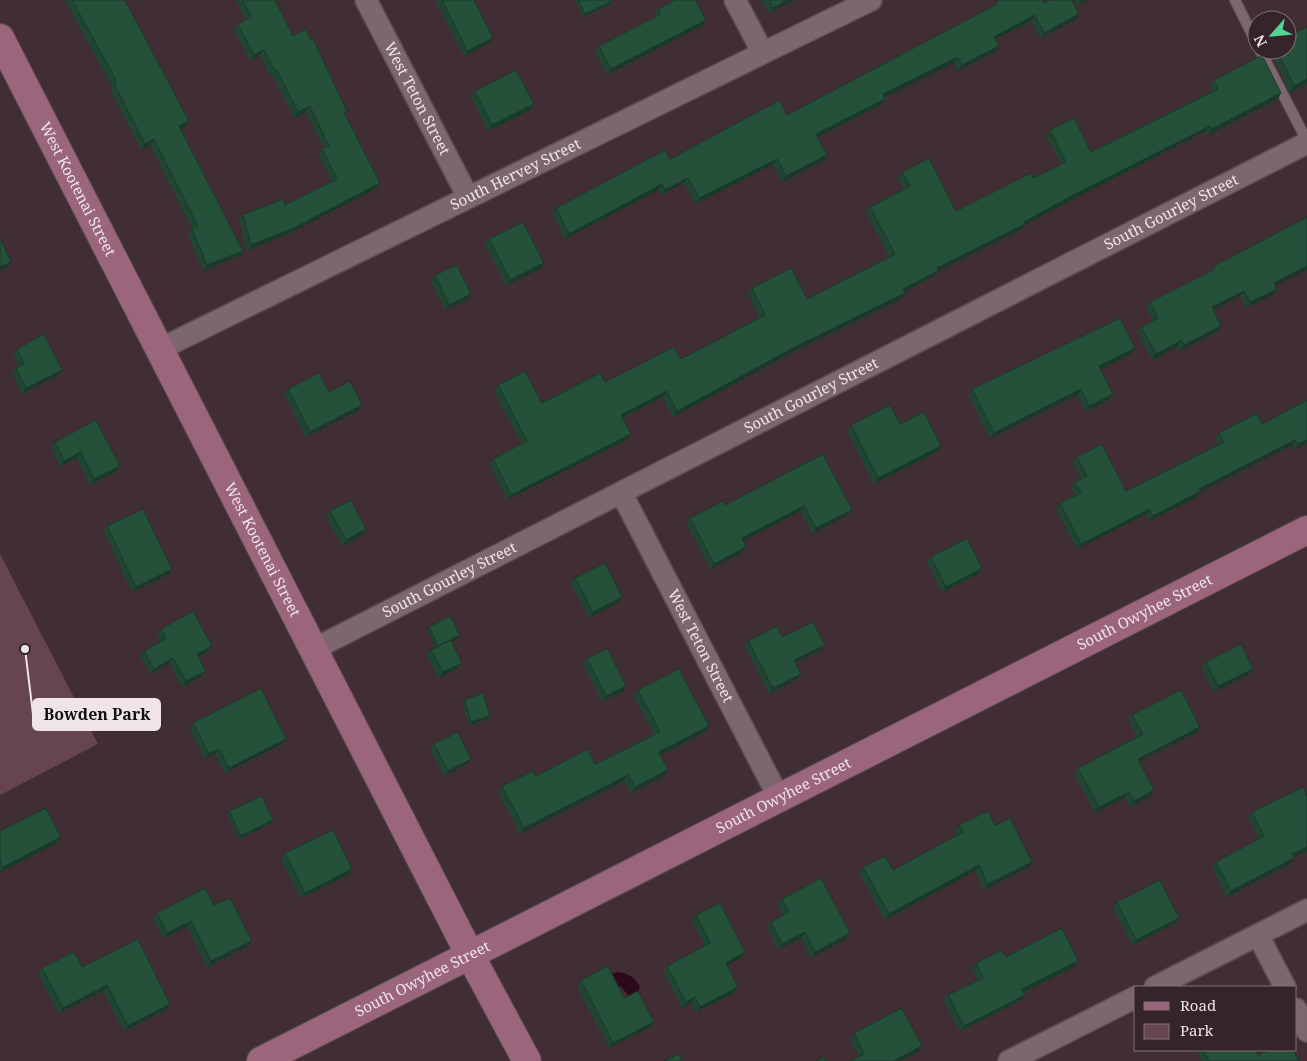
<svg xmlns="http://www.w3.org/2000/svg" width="1307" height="1061" font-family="'Noto Serif',serif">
  <rect width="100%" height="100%" fill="#402e34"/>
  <polygon fill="#664551" points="0,554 98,744 0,795"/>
  <path fill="#2d091a" d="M 617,972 C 628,973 635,977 640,987 L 637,994 L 630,997 L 620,986 L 614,984 L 611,979 L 612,974 Z"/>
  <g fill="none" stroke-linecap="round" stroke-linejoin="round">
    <g stroke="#5b4c51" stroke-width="12">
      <g id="lane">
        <polyline points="1235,0 1257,44"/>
        <polyline points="1260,50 1307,141"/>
      </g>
    </g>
    <g stroke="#5b4c51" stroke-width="24">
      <g id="street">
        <path id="s1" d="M 366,0 L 468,197"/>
        <polyline points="735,0 763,53"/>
        <path id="s2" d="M 160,349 L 871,0"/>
        <path id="s3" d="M 622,494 L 779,798"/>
        <path id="s4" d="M 314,649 L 1307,143"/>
        <polyline points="1258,935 1285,987"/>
        <polyline points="1155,987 1307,910"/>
        <polyline points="1296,1009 1307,1031"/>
        <polyline points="1009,1061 1136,997"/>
      </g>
    </g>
    <g stroke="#5b4c51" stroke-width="30">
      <g id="secondary">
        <path id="s5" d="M 0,38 L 470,955 L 527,1061"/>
        <path id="s6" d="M 261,1061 L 1307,530"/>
      </g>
    </g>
    <use href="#lane" stroke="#7c676f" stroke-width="10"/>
    <use href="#street" stroke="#7c676f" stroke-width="21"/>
    <use href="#secondary" stroke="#9b657c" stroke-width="28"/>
  </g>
  <g fill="#204633">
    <polygon points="65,0 125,0 186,127 181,129 243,251 239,256 203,271 188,234 192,229 150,145 141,150 110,89 112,86"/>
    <polygon points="236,0 275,0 293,36 345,114 380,183 376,189 290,233 247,251 239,220 243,215 285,205 332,181 318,155 322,149 324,148 306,112 294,118 273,76 271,77 260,55 250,61 234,30 238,24 246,20"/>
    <polygon points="435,0 474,0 490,43 464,56"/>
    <polygon points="575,0 611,0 610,4 583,17"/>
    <polygon points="762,0 794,0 769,13"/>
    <polygon points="1075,0 1087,0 1078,5"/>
    <polygon points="996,2 1044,3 1075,20 1040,38 1031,21 995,40 999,46 995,52 958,71 954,63 884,97 885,99 881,105 818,137 827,155 823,161 782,182 773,164 695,204 684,183 661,195 658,190 565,239 552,213 556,208 670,159 787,115 993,7"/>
    <polygon points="658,9 702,26 607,75 595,52 599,46 656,17 654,14"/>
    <polygon points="1270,50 1287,50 1307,84 1290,93"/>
    <polygon points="1214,80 1278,99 1208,135 1206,131 1067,202 1025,225 1021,230 938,271 934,276 904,292 901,299 793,352 673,417 663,397 623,418 627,440 507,500 489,464 493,459 522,444 494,391 498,385 542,403 605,382 681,359 760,318 748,294 752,288 807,299 889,257 866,212 870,207 904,189 898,178 902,172 956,211 1033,178 1061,164 1046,136 1050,130 1091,152 1213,92 1210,86"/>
    <polygon points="475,91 530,110 488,131 471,97"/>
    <polygon points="489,239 544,263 540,269 506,286 485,245"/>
    <polygon points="1214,266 1275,286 1277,289 1273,295 1246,308 1240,296 1213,310 1217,332 1180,351 1178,346 1152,360 1137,332 1141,327 1153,321 1146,308 1150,302 1210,272"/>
    <polygon points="435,275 467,300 445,310 431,281"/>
    <polygon points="1135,348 1131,354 1101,369 1113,394 1109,400 1085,412 1077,395 990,439 968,394 972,389"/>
    <polygon points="17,349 58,375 22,394 12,373 16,368 18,366 13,354"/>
    <polygon points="288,389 329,392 358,411 306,437 284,394"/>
    <polygon points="96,420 116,472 90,485 77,458 60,466 51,447 55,442"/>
    <polygon points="900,424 941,446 937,452 874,484 847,431 851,425"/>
    <polygon points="1262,424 1307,443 1294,450 1292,445 1200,492 1197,497 1149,521 1146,514 1077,549 1056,509 1060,503 1075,495 1071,488 1075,482 1081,479 1073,463 1077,457 1126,491 1219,445 1215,438 1219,433"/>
    <polygon points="823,454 852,510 848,515 812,534 800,511 743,541 742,553 710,569 686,523 690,518 725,505"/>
    <polygon points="330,511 366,529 362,535 342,546 326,517"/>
    <polygon points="107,526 168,575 132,592 104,532"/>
    <polygon points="931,557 982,568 978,574 942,592 927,562"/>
    <polygon points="575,578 622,597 618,603 589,618 571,584"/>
    <polygon points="429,627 460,635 458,638 451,641 462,663 458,668 439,678 427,655 431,650 436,648 427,629"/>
    <polygon points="161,629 212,646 208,651 198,657 206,671 202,676 182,687 169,663 150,674 140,656 144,651 161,641 157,634"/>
    <polygon points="782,637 821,650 795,663 801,674 797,679 769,694 745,646 748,641"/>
    <polygon points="587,659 622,692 602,702 583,664"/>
    <polygon points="1206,662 1249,674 1214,692 1202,668"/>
    <polygon points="638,690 709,726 705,732 660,755 664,776 631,793 624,781 520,834 498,792 502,786 536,776 595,764 654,734 634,696"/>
    <polygon points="464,700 488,719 469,725 462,702"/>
    <polygon points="1132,715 1200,727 1196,733 1139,762 1150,796 1130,807 1125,797 1095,813 1074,774 1078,768 1137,737 1129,720"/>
    <polygon points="193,723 286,739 282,744 225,773 215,754 205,759 189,728"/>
    <polygon points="434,744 471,759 467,764 444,776 430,750"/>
    <polygon points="229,811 271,823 239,839 227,814"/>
    <polygon points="1252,812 1307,851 1294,857 1290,864 1227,897 1212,867 1216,862 1259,839 1248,817"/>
    <polygon points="959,825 995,825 1028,868 984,890 975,871 885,920 859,873 863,867 893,870 957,835 955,831"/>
    <polygon points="0,831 57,843 0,872"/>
    <polygon points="285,853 352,869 349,875 301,898 281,859"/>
    <polygon points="782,899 850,933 846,939 811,958 801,938 778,950 767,928 771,922 783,915 778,904"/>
    <polygon points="1117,902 1179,918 1175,923 1132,945 1113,908"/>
    <polygon points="214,905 248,946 207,967 187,927 163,938 153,918 157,913"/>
    <polygon points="696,915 741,958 727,965 734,993 696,1012 691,1003 682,1008 663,971 667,966 705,946 692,921"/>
    <polygon points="1006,957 1074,967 1024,992 1021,1000 960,1031 944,1001 948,995 977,980 972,969 976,963"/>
    <polygon points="82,967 167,1009 124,1031 103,991 59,1013 38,974 42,968"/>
    <polygon points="581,980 624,998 654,1022 650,1027 609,1048 577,986"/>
    <polygon points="854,1033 918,1052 859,1056 850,1039"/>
    <polygon points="1196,1050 1255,1050 1258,1055 1299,1061 1202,1061"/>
  </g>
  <g fill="#1a3929">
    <polygon points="787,0 794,0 769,13 773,8"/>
    <polygon points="1081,0 1087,0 1078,5"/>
    <polygon points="612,1 610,4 583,17 585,14"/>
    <polygon points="1079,14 1075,20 1040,38 1044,33"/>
    <polygon points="1035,15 1031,21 990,42 994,37"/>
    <polygon points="706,20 702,26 607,75 611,69"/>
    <polygon points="493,38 490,43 464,56 467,51"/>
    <polygon points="999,46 995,52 958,71 962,65"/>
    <polygon points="264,50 260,55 250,61 254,55"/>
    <polygon points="958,57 954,63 879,100 883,94"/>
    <polygon points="1307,79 1307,84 1290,93 1294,86"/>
    <polygon points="1281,93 1278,99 1208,135 1212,129"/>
    <polygon points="885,99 881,105 812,140 816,134"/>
    <polygon points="534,104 530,110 488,131 492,125"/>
    <polygon points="310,106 306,112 294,118 298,112"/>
    <polygon points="189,121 186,127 175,132 179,126"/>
    <polygon points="1210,126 1206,131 1067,202 1025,225 1021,230 938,271 934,276 899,294 903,289 937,268 1071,196"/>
    <polygon points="154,139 150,145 141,150 145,144"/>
    <polygon points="827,155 823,161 782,182 786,176"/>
    <polygon points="777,159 773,164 695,204 699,198"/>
    <polygon points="688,178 684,183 661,195 665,190"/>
    <polygon points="380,183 376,189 290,233 247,251 251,245"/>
    <polygon points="662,184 658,190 565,239 569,234"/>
    <polygon points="243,251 239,256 203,271 207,265"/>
    <polygon points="11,262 7,267 0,270 0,267"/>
    <polygon points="544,263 540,269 506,286 510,280"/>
    <polygon points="1307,266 1307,270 1270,288 1274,283"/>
    <polygon points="1277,289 1273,295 1246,308 1250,302"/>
    <polygon points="1244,291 1240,296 1208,313 1212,307"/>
    <polygon points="905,293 901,299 793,352 673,417 677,411 797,346"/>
    <polygon points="471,294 467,300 445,310 449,305"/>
    <polygon points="1221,326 1217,332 1180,351 1184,345"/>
    <polygon points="1182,340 1178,346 1152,360 1156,354"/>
    <polygon points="1135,348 1131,354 1095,372 1099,366"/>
    <polygon points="62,370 58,375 22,394 26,388"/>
    <polygon points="1081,389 1077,395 990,439 994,433"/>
    <polygon points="667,391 663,397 617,420 621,415"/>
    <polygon points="1113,394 1109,400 1085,412 1089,406"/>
    <polygon points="362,405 358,411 306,437 310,432"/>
    <polygon points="631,434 627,440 507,500 511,495"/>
    <polygon points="1295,440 1292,445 1200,492 1197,497 1149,521 1153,516 1199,489"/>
    <polygon points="1307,440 1307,443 1294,450 1298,444"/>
    <polygon points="941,446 937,452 874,484 878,478"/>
    <polygon points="81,452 77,458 60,466 64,461"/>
    <polygon points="120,466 116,472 90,485 94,479"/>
    <polygon points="804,506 800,511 738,544 742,538"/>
    <polygon points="1150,509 1146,514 1077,549 1081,544"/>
    <polygon points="852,510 848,515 812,534 816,528"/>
    <polygon points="366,529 362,535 342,546 346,540"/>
    <polygon points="746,547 742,553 710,569 714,564"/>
    <polygon points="982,568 978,574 942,592 946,587"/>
    <polygon points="172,569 168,575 132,592 136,587"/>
    <polygon points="622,597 618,603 589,618 593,612"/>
    <polygon points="460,635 458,638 436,649 438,646"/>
    <polygon points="825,645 821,650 790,665 794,660"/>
    <polygon points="212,646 208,651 193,660 197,654"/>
    <polygon points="173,658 169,663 150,674 154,669"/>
    <polygon points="462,663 458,668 439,678 443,672"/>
    <polygon points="1253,669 1249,674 1214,692 1218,686"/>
    <polygon points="206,671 202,676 182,687 186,681"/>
    <polygon points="801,674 797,679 769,694 773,688"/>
    <polygon points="626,686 622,692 602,702 606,696"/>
    <polygon points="490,716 488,719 469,725 471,722"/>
    <polygon points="709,726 705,732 655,758 659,752"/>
    <polygon points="1200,727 1196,733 1134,764 1138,759"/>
    <polygon points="286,739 282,744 225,773 229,768"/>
    <polygon points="219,749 215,754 205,759 209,754"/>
    <polygon points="471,759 467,764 444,776 448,771"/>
    <polygon points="668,770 664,776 631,793 635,787"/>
    <polygon points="628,775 624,781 520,834 524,828"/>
    <polygon points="1154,790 1150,796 1130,807 1134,801"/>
    <polygon points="1129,792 1125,797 1095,813 1099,807"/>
    <polygon points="273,820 271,823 239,839 241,836"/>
    <polygon points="61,837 57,843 0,872 3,867"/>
    <polygon points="1307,847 1307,851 1288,860 1292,854"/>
    <polygon points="1294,858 1290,864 1227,897 1231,891"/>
    <polygon points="1032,862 1028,868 984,890 988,884"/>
    <polygon points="979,865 975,871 885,920 889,914"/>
    <polygon points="352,869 349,875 301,898 305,893"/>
    <polygon points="1179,918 1175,923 1132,945 1136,940"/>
    <polygon points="191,921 187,927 163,938 167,933"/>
    <polygon points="805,932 801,938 778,950 782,944"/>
    <polygon points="850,933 846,939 811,958 815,952"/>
    <polygon points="252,941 248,946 207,967 211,961"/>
    <polygon points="745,952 741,958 722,968 726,963"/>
    <polygon points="1078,961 1074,967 1018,995 1022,989"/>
    <polygon points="107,985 103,991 59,1013 63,1008"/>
    <polygon points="738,987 734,993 696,1012 700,1007"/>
    <polygon points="1025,995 1021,1000 960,1031 964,1026"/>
    <polygon points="695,997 691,1003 682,1008 686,1002"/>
    <polygon points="170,1004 167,1009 124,1031 128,1026"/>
    <polygon points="654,1022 650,1027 609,1048 613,1043"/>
    <polygon points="922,1046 918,1052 900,1061 893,1061"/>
  </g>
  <g fill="#25513b" stroke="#1a3929">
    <polygon points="72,0 125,0 189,121 179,126 243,251 207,265 192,229 198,226 154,139 145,144 114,83 117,82"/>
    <polygon points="243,0 275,0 293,36 306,29 311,40 313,39 347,111 344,112 380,183 294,228 251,245 243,215 283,199 285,205 337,179 322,149 329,146 310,106 298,112 277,70 275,71 264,50 254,55 238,24 251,17"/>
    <polygon points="442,0 474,0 493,38 467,51"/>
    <polygon points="578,0 611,0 612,1 585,14"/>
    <polygon points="675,0 695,0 706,20 611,69 599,46 661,14 658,9"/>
    <polygon points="769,0 787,0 773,8"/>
    <polygon points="1000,0 1042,0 1044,3 1050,0 1072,0 1079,14 1044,33 1035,15 994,37 999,46 962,65 958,57 883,94 885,99 816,134 827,155 786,176 777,159 699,198 688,178 665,190 662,184 569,234 556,208 665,150 670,159 780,100 787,115 997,4 996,2"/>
    <polygon points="1307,27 1307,79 1294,86 1277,50 1287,50 1287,37"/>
    <polygon points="1262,55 1281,93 1212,129 1210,126 1071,196 1024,222 1025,224 937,268 938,271 903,289 905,293 797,346 677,411 667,391 621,415 631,434 511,495 493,459 527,441 498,385 525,371 542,403 600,373 605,382 674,347 681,359 765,315 752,288 791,268 807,299 895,254 870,207 910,186 902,172 929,158 956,211 1031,173 1033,178 1066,162 1050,130 1074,118 1091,152 1218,89 1214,80"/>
    <polygon points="516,70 534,104 492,125 475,91"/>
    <polygon points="1307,217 1307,266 1274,283 1277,289 1250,302 1244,291 1212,307 1221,326 1184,345 1182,340 1156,354 1141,327 1158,318 1150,302 1215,269 1214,266"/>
    <polygon points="523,222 544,263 510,280 489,239"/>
    <polygon points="0,238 11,262 0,267"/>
    <polygon points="457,265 471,294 449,305 435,275"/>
    <polygon points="1120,318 1135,348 1099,366 1113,394 1089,406 1081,389 994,433 972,389"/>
    <polygon points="44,334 62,370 26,388 16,368 24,364 17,349"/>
    <polygon points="319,373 329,392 350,381 362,405 310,432 288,389"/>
    <polygon points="1307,400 1307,440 1298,444 1295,440 1199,489 1201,491 1153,516 1150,509 1081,544 1060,503 1081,493 1075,482 1087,476 1077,457 1102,444 1126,491 1224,442 1219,433 1257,413 1262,424"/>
    <polygon points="890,405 900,424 924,412 941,446 878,478 851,425"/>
    <polygon points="96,420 120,466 94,479 81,452 64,461 55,442"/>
    <polygon points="823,454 852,510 816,528 804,506 742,538 746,547 714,564 690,518 723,501 725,505"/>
    <polygon points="351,500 366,529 346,540 330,511"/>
    <polygon points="143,509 172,569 136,587 107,526"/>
    <polygon points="967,538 982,568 946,587 931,557"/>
    <polygon points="605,563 622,597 593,612 575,578"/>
    <polygon points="193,611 212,646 197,654 206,671 186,681 173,658 154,669 144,651 166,638 161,629"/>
    <polygon points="450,616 460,635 438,646 429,627"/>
    <polygon points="813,622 825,645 794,660 801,674 773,688 748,641 777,626 782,637"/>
    <polygon points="451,640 462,663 443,672 431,650"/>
    <polygon points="1241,644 1253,669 1218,686 1206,662"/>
    <polygon points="607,648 626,686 606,696 587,659"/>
    <polygon points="679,669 709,726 659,752 668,770 635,787 628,775 524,828 502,786 533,771 536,776 588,749 595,764 660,732 638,690"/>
    <polygon points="261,688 286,739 229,768 219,749 209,754 193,723"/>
    <polygon points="1181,690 1200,727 1138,759 1154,790 1134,801 1129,792 1099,807 1078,768 1143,734 1132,715"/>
    <polygon points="483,693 490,716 471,722 464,700"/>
    <polygon points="458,732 471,759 448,771 434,744"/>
    <polygon points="1303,787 1307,796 1307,847 1292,854 1294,858 1231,891 1216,862 1264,836 1252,812"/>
    <polygon points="262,796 273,820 241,836 229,811"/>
    <polygon points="46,808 61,837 3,867 0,860 0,831"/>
    <polygon points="988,811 995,825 1010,818 1032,862 988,884 979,865 889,914 863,867 885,856 893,870 963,832 959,825"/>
    <polygon points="333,830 352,869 305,893 285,853"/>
    <polygon points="821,878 850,933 815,952 805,932 782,944 771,922 789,912 782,899"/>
    <polygon points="1160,880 1179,918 1136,940 1117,902"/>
    <polygon points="205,888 214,905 230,898 252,941 211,961 191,921 167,933 157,913"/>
    <polygon points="720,903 745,952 726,963 738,987 700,1007 695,997 686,1002 667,966 710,943 696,915"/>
    <polygon points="1062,928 1078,961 1022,989 1025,995 964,1026 948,995 983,978 976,963 1002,950 1006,957"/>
    <polygon points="138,939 170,1004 128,1026 107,985 63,1008 42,968 74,952 82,967"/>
    <polygon points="608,966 624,998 638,991 654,1022 613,1043 581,980"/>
    <polygon points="902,1008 922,1046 893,1061 850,1061 864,1054 854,1033"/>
    <polygon points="1203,1050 1255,1050 1258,1055 1269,1050 1293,1050 1299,1061 1209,1061"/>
    <polygon points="679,1054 682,1061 664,1061"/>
    <polygon points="824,1057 826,1061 815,1061"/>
  </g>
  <g text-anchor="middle" stroke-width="4" stroke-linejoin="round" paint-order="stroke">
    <g font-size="15" fill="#f0e4e8" stroke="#35242a">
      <text dy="5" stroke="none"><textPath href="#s1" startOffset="111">West Teton Street</textPath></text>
      <text dy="5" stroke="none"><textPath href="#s2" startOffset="396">South Hervey Street</textPath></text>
      <text dy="5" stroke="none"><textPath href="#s5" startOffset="170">West Kootenai Street</textPath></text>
      <text dy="5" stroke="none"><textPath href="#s4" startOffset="962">South Gourley Street</textPath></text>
      <text dy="5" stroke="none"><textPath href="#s4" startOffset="558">South Gourley Street</textPath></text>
      <text dy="5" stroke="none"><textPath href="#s5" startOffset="575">West Kootenai Street</textPath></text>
      <text dy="5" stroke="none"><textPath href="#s4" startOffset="152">South Gourley Street</textPath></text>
      <text dy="5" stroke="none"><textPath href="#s6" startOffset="991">South Owyhee Street</textPath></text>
      <text dy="5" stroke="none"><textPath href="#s3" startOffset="171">West Teton Street</textPath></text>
      <text dy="5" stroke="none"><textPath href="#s6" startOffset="586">South Owyhee Street</textPath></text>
      <text dy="5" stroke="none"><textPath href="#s6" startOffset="181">South Owyhee Street</textPath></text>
    </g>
  </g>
  <path fill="none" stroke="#f0e4e8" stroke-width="2" d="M25 649L33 714"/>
  <circle fill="#f0e4e8" stroke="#35242a" stroke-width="2" cx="25" cy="649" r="5"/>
  <rect fill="#f0e4e8" stroke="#f0e4e8" stroke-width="2" x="33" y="699" width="127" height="31" rx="5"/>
  <g font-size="16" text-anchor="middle" font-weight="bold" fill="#111">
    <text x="97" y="720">Bowden Park</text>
  </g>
  <rect x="1134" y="986" width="162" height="65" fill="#35242a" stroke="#807176"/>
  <rect x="1144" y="1002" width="25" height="8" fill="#9b657c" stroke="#807176"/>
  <text x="1180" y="1011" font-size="15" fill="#f0e4e8">Road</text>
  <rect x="1144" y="1024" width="25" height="15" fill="#664551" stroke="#807176"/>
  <text x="1180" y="1036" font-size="15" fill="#f0e4e8">Park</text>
  <g transform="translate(1272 35) rotate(243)"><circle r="24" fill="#35242a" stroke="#807176"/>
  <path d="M0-4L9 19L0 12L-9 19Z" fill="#53d396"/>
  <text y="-8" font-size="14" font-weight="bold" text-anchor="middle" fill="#f0e4e8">N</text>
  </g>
</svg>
